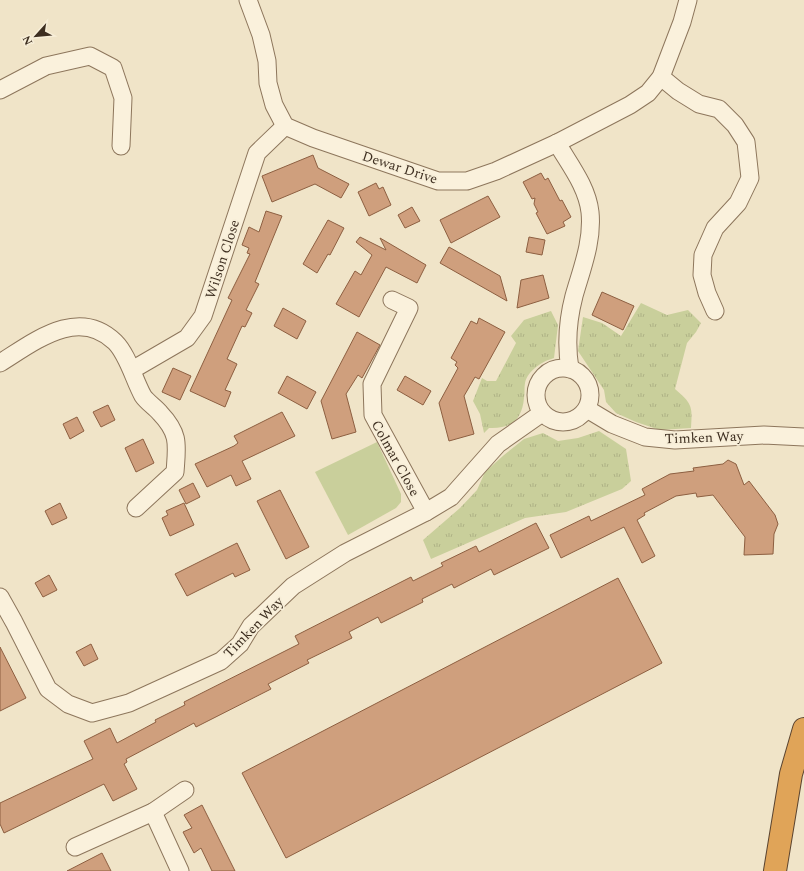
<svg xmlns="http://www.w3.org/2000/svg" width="804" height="871" font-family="Spectral,serif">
  <defs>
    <pattern id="grass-tufts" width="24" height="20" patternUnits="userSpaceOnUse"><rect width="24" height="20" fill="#c9cf9b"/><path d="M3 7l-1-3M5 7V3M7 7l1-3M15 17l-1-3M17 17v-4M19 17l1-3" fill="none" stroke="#aeb285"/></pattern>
  </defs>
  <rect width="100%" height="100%" fill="#f0e4c8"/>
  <g fill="url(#grass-tufts)">
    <path d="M 641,303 L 667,315 L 688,310 L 701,323 L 696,332 L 687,343 L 675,389 C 691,403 693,405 691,428 L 660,430 L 636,422 L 616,413 L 606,402 L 604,390 L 578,351 L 583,317 L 602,323 L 621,336 Z"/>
    <path d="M 551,311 L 558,325 L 554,358 C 543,361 528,370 525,383 C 524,388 525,393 524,398 C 522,420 511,429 489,428 L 484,433 L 480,414 L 473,401 L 482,378 L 487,381 L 496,381 L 516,343 L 511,336 L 524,320 Z"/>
    <polygon points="599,431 626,449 631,481 622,489 566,512 525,518 431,559 423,540 460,508 477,490 485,472 504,455 524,439 543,433 558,441 578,438"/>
  </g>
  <polygon fill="#c9cf9b" points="377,442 401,494 401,502 396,508 348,535 315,472"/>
  <g fill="#cf9f7d" stroke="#8d5f41">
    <polygon points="313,155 318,168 349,184 341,198 315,184 272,202 262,176"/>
    <polygon points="541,173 545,180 548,178 560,201 562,200 571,217 563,222 565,226 547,234 536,213 538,212 534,204 535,198 532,199 523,182"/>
    <polygon points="376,183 379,189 383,187 391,205 369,216 358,192"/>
    <polygon points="488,196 500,217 451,243 440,220"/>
    <polygon points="412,207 420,221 405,228 398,215"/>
    <polygon points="266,211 282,216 255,282 259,284 246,310 252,313 245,327 242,326 227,359 237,364 225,390 231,392 225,407 190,391 232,300 228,298 250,254 247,253 249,248 242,245 249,227 259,232"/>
    <polygon points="328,220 344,228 330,255 328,254 317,273 303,264"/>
    <polygon points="360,237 386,250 380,238 426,265 417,283 386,267 359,317 336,304 355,271 361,275 372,255 356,242"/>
    <polygon points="529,237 545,240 542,255 526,252"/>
    <polygon points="449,247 500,276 507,301 440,263"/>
    <polygon points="543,275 549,298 517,308 521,280"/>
    <polygon points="602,292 634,306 623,330 592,315"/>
    <polygon points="283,308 306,321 297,339 274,326"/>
    <polygon points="479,318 505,332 479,379 475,377 464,396 474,434 449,441 439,403 458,368 455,365 457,362 451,358 471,321 477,324"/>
    <polygon points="357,332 380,345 362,378 358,375 346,394 356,432 332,439 321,401"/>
    <polygon points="173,368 191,376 180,400 162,392"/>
    <polygon points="287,376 316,392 307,409 278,393"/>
    <polygon points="405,376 431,391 423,405 397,390"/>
    <polygon points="108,405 115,420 101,427 93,412"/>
    <polygon points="282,412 295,436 242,461 251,479 236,486 231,475 207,487 195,464 234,446 238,443 234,436"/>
    <polygon points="77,417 84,431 70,439 63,424"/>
    <polygon points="143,439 154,463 136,472 125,448"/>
    <polygon points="728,460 736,464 744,485 749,481 775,515 778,524 774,534 773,554 744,555 745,537 713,495 697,497 696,493 676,496 644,513 645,515 637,520 655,556 642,563 624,527 561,558 550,535 589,516 591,521 645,495 642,489 670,474 694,471 693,468 723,464"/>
    <polygon points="193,483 200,497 186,504 179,490"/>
    <polygon points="280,490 309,547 286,559 257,501"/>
    <polygon points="60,503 67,518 52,525 45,511"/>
    <polygon points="184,503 194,525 170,536 162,518 168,515 166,511"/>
    <polygon points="536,523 549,548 494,575 491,569 454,588 452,584 422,599 423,602 381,623 378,617 349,632 352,638 307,660 309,663 268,684 271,689 196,727 194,723 126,759 127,762 124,764 137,789 113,801 104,784 4,833 0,824 0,803 93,759 84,741 110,728 117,743 156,722 155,720 185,705 184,702 299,644 295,636 411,577 413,581 443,566 441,563 476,546 479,552"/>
    <polygon points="237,543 250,570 235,577 233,573 187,596 175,574"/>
    <polygon points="49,575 57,590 43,597 35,583"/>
    <polygon points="618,578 662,663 286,858 242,773"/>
    <polygon points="91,644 98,659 84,666 76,652"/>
    <polygon points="0,647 26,698 0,711"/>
    <polygon points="202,805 235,871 212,871 201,848 194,853 183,832 192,828 184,815"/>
    <polygon points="102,853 111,871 67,871"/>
  </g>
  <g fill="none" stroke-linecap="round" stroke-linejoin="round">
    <g stroke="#8d765c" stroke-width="19">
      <g id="street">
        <polyline points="248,0 261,35 267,61 268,83 274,105 285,126 313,138 438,181 467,181 496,171 557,143 630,105 648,93 661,77 682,22 688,0"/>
        <polyline points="661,77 678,91 699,104 719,109 735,125 746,142 750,178 738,203 715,228 703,255 702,275 707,293 715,311"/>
        <polyline points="0,90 46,66 90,56 113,68 123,98 121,146"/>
        <path d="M 557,143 C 569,164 587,186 590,212 C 593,241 582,268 574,296 C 568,319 566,345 570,369"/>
        <polyline points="392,300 409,308 372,384 373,415 426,512"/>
        <path d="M 0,363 C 34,342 78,306 115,342 C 128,355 134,380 143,396 C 147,402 155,407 160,413 C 180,434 177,445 175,472 L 136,508"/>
        <circle cx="563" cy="395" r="27"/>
        <polyline points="132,370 187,338 203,316 257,153 285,126"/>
        <polyline points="587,409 612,424 645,437 675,440 764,435 804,437"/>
        <polyline points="0,597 14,622 48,689 68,704 92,713 129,703 221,661 240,644 251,626 293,586 345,553 426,512 451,497 498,444 542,413"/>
        <polyline points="153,812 180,871"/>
        <polyline points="75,847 153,812 185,790"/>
      </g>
    </g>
    <g stroke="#5b4430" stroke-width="24">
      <polyline id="highway" points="775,871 791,774 804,729"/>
    </g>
    <use href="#street" stroke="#faf1dc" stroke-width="17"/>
    <use href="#highway" stroke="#e0a458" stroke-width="22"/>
  </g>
  <g text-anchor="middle" stroke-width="3.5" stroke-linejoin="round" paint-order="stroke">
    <g font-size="14" fill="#3d2e20" stroke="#f7eed8">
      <text transform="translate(400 167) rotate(18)" y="5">Dewar Drive</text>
      <text transform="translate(222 259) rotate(-72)" y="5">Wilson Close</text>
      <text transform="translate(704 437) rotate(-2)" y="5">Timken Way</text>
      <text transform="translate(396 458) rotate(61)" y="5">Colmar Close</text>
      <text transform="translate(253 627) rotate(-46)" y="5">Timken Way</text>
    </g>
  </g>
  <g transform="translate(36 36) rotate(243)" stroke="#f7eed8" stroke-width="3" paint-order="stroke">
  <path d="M0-3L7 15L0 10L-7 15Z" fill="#3d2e20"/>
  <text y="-6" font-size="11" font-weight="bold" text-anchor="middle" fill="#3d2e20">N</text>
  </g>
</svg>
